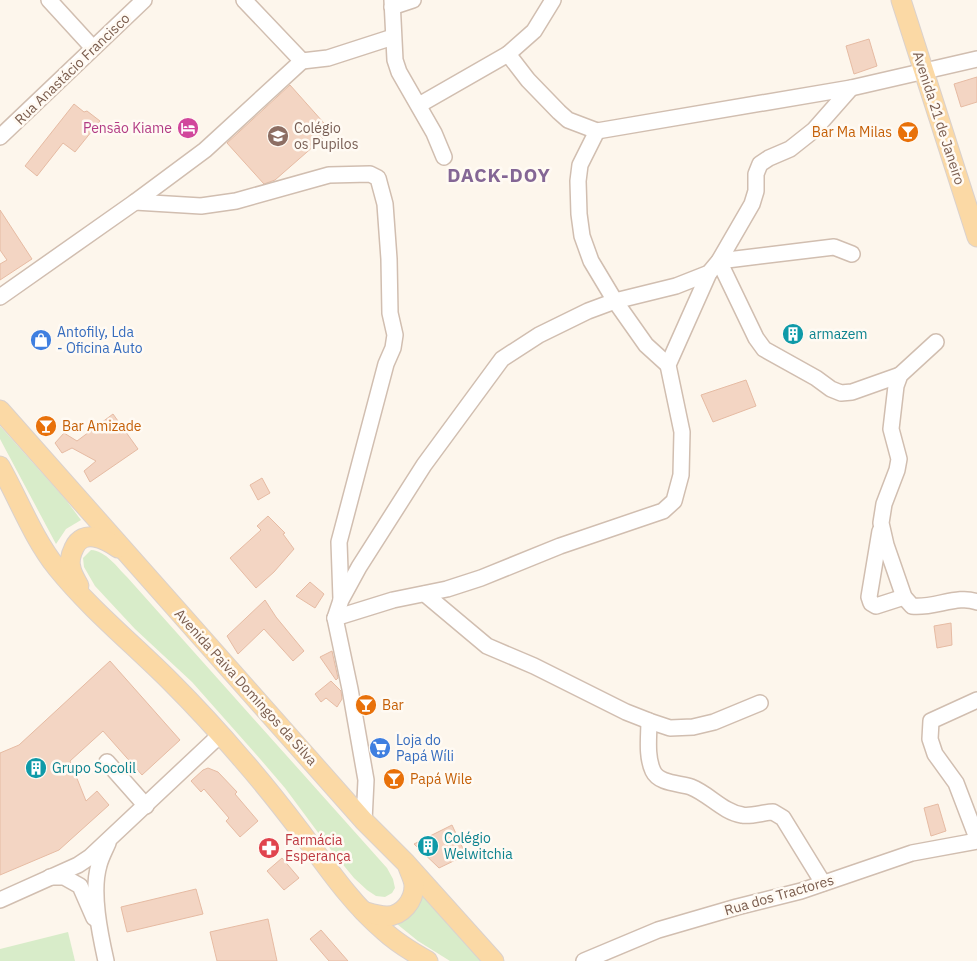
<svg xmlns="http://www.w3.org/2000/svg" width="977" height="961" font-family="'IBM Plex Sans',sans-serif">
  <rect width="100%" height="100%" fill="#fdf6ec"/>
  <g fill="#d8ecc9">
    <polygon points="0,426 66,500 81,520 66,529 56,544 0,439"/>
    <path d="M 91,550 C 106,551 117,567 127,577 L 387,868 L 393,879 L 395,888 L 392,893 L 385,897 L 376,896 L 367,890 L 354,878 L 331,850 L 285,788 L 261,760 L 192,682 L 135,629 L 95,586 L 84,567 L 83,558 Z"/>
    <path d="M 422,896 L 481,961 L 450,961 L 418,941 L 397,924 C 410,917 417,910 422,896 Z"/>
    <polygon points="68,932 75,961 0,961 0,949"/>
  </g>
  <g fill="#f3d5c3" stroke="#e6bba3">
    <polygon points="869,39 877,66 854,74 846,46"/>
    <polygon points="977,77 977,102 961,107 954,84"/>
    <polygon points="290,85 331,131 275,180 264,184 227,143"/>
    <polygon points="74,104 84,112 87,111 100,121 75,152 63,143 37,176 25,166"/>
    <polygon points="0,210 32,259 0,280 0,264 7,260 0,250"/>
    <polygon points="746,380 756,406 713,422 701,395"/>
    <polygon points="113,414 138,449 90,482 84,471 96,461 72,448 62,453 55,443 64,433 77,441"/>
    <polygon points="262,478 270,493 258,500 250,485"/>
    <polygon points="268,516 285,533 283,534 294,549 274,572 256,588 230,558 261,530 257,526"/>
    <polygon points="310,582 324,594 315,608 296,596"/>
    <polygon points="265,600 276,617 304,651 293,661 264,629 238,654 227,636"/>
    <polygon points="951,623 952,645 937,648 934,626"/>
    <polygon points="332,651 338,678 336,680 320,657"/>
    <polygon points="110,661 180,740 142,775 103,731 70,761 86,801 97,791 109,805 59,850 0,875 0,753 19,745"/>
    <polygon points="331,681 341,691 342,699 337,707 326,698 321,702 315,694"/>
    <polygon points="208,768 218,772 237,792 235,794 258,821 240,837 226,821 229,818 204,789 201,792 191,781 203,770"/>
    <polygon points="938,804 946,831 931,836 924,808"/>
    <polygon points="452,825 466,855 439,868 414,844"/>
    <polygon points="282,858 299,878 284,890 267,871"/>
    <polygon points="196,889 203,914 127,932 121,907"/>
    <polygon points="268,919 277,961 217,961 210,932"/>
    <polygon points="321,930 348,961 329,961 310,939"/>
  </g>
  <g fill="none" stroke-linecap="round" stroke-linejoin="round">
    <g stroke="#d1beb0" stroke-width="18">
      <g id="minor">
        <polyline points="49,0 93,48"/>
        <polyline points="392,0 395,60 399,72 434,133 444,157"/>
        <polyline points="392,7 413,0"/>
        <polyline points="508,54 528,80 559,112 568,120 597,131 851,88 977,59"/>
        <polyline points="302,61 328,58 393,37"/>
        <polyline points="419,105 508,54 534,31 553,0"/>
        <polyline points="597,131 580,165 578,181 579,214 582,236 591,261 615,301 646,345 668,365"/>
        <polyline points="0,137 144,0"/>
        <polyline points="135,202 201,206 236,201 329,175 370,174 378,178 385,204 389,259 390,313 395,335 393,348 386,364 339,542 341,599"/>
        <polyline points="852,254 834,247 719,261 756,338 764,349 816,378 831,389 841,393 852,392 900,375"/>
        <polyline points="0,297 135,202 205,150 302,61 244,0"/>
        <path d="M 936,342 L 900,375 L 896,386 L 891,429 L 899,459 L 897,470 L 884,504 L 881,523 L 886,545 L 904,597 L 912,606 C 933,609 959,594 977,602"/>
        <polyline points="880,531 869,597 871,603 876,606 904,597"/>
        <polyline points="425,594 487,646 534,666 626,712 649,721 670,728 693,727 714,722 760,703"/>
        <polyline points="335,618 393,600 447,589 481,578 560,546 663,511 674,501 681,475 682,432 668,365 709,273"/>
        <polyline points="977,700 931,721 930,739 935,754 956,783 977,838"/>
        <path d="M 649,721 C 649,736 646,756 653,771 C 659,784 680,783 691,787 C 709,794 723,812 742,815 C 750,817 765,812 773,812 L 783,818 L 823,883"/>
        <polyline points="107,762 146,806"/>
        <polyline points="364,821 366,780 350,689 335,618 341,600 359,567 424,465 502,359 539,335 588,311 615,301 676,286 709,273 719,261 752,204 756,191 756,174 760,164 769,158 790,149 814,130 851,88"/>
        <polyline points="50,877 64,877 80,886 94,918"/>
        <polyline points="0,900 78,865 90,857 221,734"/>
        <path d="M 106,961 C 100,934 91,892 99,865 C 101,857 105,850 108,843"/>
        <polyline points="584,961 658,930 737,907 801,891 912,853 977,841"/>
      </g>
    </g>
    <g stroke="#dad1cd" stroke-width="21">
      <g id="major">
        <polyline points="901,0 977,237"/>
        <polyline points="0,410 364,821 406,863 494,961"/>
        <path d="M 0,466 C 19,500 33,538 57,568 C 91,610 132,643 170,681 C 195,706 219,732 242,759 C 263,783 282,807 301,832 C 327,867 351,903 384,931 C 397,943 412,952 428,961"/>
        <path d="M 79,586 C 76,580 72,574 71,568 C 69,561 71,554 74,548 C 83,528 105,539 118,548"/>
        <path d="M 363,911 C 370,913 379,916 387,916 C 402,916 414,901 414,886 C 414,880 410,873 408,867"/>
      </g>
    </g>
    <use href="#minor" stroke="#fff" stroke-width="15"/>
    <use href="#major" stroke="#fbd9a5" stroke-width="19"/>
  </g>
  <defs>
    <g id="hotel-disc" transform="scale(1.125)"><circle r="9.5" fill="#d1479c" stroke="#fffaf3"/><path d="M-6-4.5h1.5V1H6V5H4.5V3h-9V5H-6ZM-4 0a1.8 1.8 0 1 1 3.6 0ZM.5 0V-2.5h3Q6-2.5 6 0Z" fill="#fff"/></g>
    <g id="bar-disc" transform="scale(1.125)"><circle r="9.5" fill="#e8710a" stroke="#fffaf3"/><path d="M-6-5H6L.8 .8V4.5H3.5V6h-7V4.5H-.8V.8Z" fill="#fff"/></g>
    <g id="school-disc" transform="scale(1.125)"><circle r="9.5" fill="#8d6e63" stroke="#fffaf3"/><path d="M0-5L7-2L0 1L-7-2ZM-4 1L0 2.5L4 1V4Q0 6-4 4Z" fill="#fff"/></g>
    <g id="building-disc" transform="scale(1.125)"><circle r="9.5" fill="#0f9aa8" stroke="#fffaf3"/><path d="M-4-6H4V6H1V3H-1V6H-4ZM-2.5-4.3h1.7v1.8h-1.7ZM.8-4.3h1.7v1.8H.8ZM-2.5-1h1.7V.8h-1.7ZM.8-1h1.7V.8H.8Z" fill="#fff"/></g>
    <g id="shop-disc" transform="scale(1.125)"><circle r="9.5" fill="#3f7fe0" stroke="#fffaf3"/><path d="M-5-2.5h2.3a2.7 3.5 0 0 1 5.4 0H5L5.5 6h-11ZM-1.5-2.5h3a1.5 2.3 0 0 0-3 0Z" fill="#fff"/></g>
    <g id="supermarket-disc" transform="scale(1.125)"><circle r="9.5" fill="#3f7fe0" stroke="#fffaf3"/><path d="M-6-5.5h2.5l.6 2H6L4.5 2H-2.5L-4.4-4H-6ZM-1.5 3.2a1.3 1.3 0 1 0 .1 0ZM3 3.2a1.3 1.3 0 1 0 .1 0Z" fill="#fff"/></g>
    <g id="pharmacy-disc" transform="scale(1.125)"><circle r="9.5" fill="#e0444e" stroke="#fffaf3"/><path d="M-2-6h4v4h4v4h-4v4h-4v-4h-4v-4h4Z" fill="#fff"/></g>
  </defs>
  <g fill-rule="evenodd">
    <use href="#hotel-disc" x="188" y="128"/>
    <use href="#bar-disc" x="908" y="132"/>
    <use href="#school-disc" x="278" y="136"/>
    <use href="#building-disc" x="793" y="334"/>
    <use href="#shop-disc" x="41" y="340"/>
    <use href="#bar-disc" x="46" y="426"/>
    <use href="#bar-disc" x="366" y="705"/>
    <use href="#supermarket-disc" x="380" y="748"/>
    <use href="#building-disc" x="36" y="768"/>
    <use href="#bar-disc" x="394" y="779"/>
    <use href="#building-disc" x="428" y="846"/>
    <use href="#pharmacy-disc" x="269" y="848"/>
  </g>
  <g text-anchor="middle" stroke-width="5" stroke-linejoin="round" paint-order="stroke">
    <g font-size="14" fill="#7a5c4d" stroke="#fffaf3">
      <text transform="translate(72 69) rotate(-44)" y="5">Rua Anastácio Francisco</text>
      <text transform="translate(939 118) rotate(72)" y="5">Avenida 21 de Janeiro</text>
      <text transform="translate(246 687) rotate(48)" y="5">Avenida Paiva Domingos da Silva</text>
      <text transform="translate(779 895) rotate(-16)" y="5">Rua dos Tractores</text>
    </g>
    <g font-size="14" fill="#b23c85" stroke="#fffaf3" text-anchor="end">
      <text x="172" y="133">Pensão Kiame</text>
    </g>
    <g font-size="14" fill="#785e54" stroke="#fffaf3" text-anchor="start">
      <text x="294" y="133">Colégio<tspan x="294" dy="16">os Pupilos</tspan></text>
    </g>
    <g font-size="14" fill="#c56008" stroke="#fffaf3" text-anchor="start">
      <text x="892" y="137" text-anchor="end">Bar Ma Milas</text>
      <text x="62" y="431">Bar Amizade</text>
      <text x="382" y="710">Bar</text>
      <text x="410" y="784">Papá Wile</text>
    </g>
    <g font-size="14" fill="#366cbe" stroke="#fffaf3" text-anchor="start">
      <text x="57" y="337">Antofily, Lda<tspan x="57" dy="16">- Oficina Auto</tspan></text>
      <text x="396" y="745">Loja do<tspan x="396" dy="16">Papá Wíli</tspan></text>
    </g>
    <g font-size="14" fill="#0d838f" stroke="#fffaf3" text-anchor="start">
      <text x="809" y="339">armazem</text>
      <text x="52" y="773">Grupo Socolil</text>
      <text x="444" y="843">Colégio<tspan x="444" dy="16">Welwitchia</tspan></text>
    </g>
    <g font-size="14" fill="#be3a42" stroke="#fffaf3" text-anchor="start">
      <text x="285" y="845">Farmácia<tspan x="285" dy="16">Esperança</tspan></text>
    </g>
    <g font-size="19" font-weight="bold" letter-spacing="1" fill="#846695" stroke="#fffaf3">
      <text x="499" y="182">DACK-DOY</text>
    </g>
  </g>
</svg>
